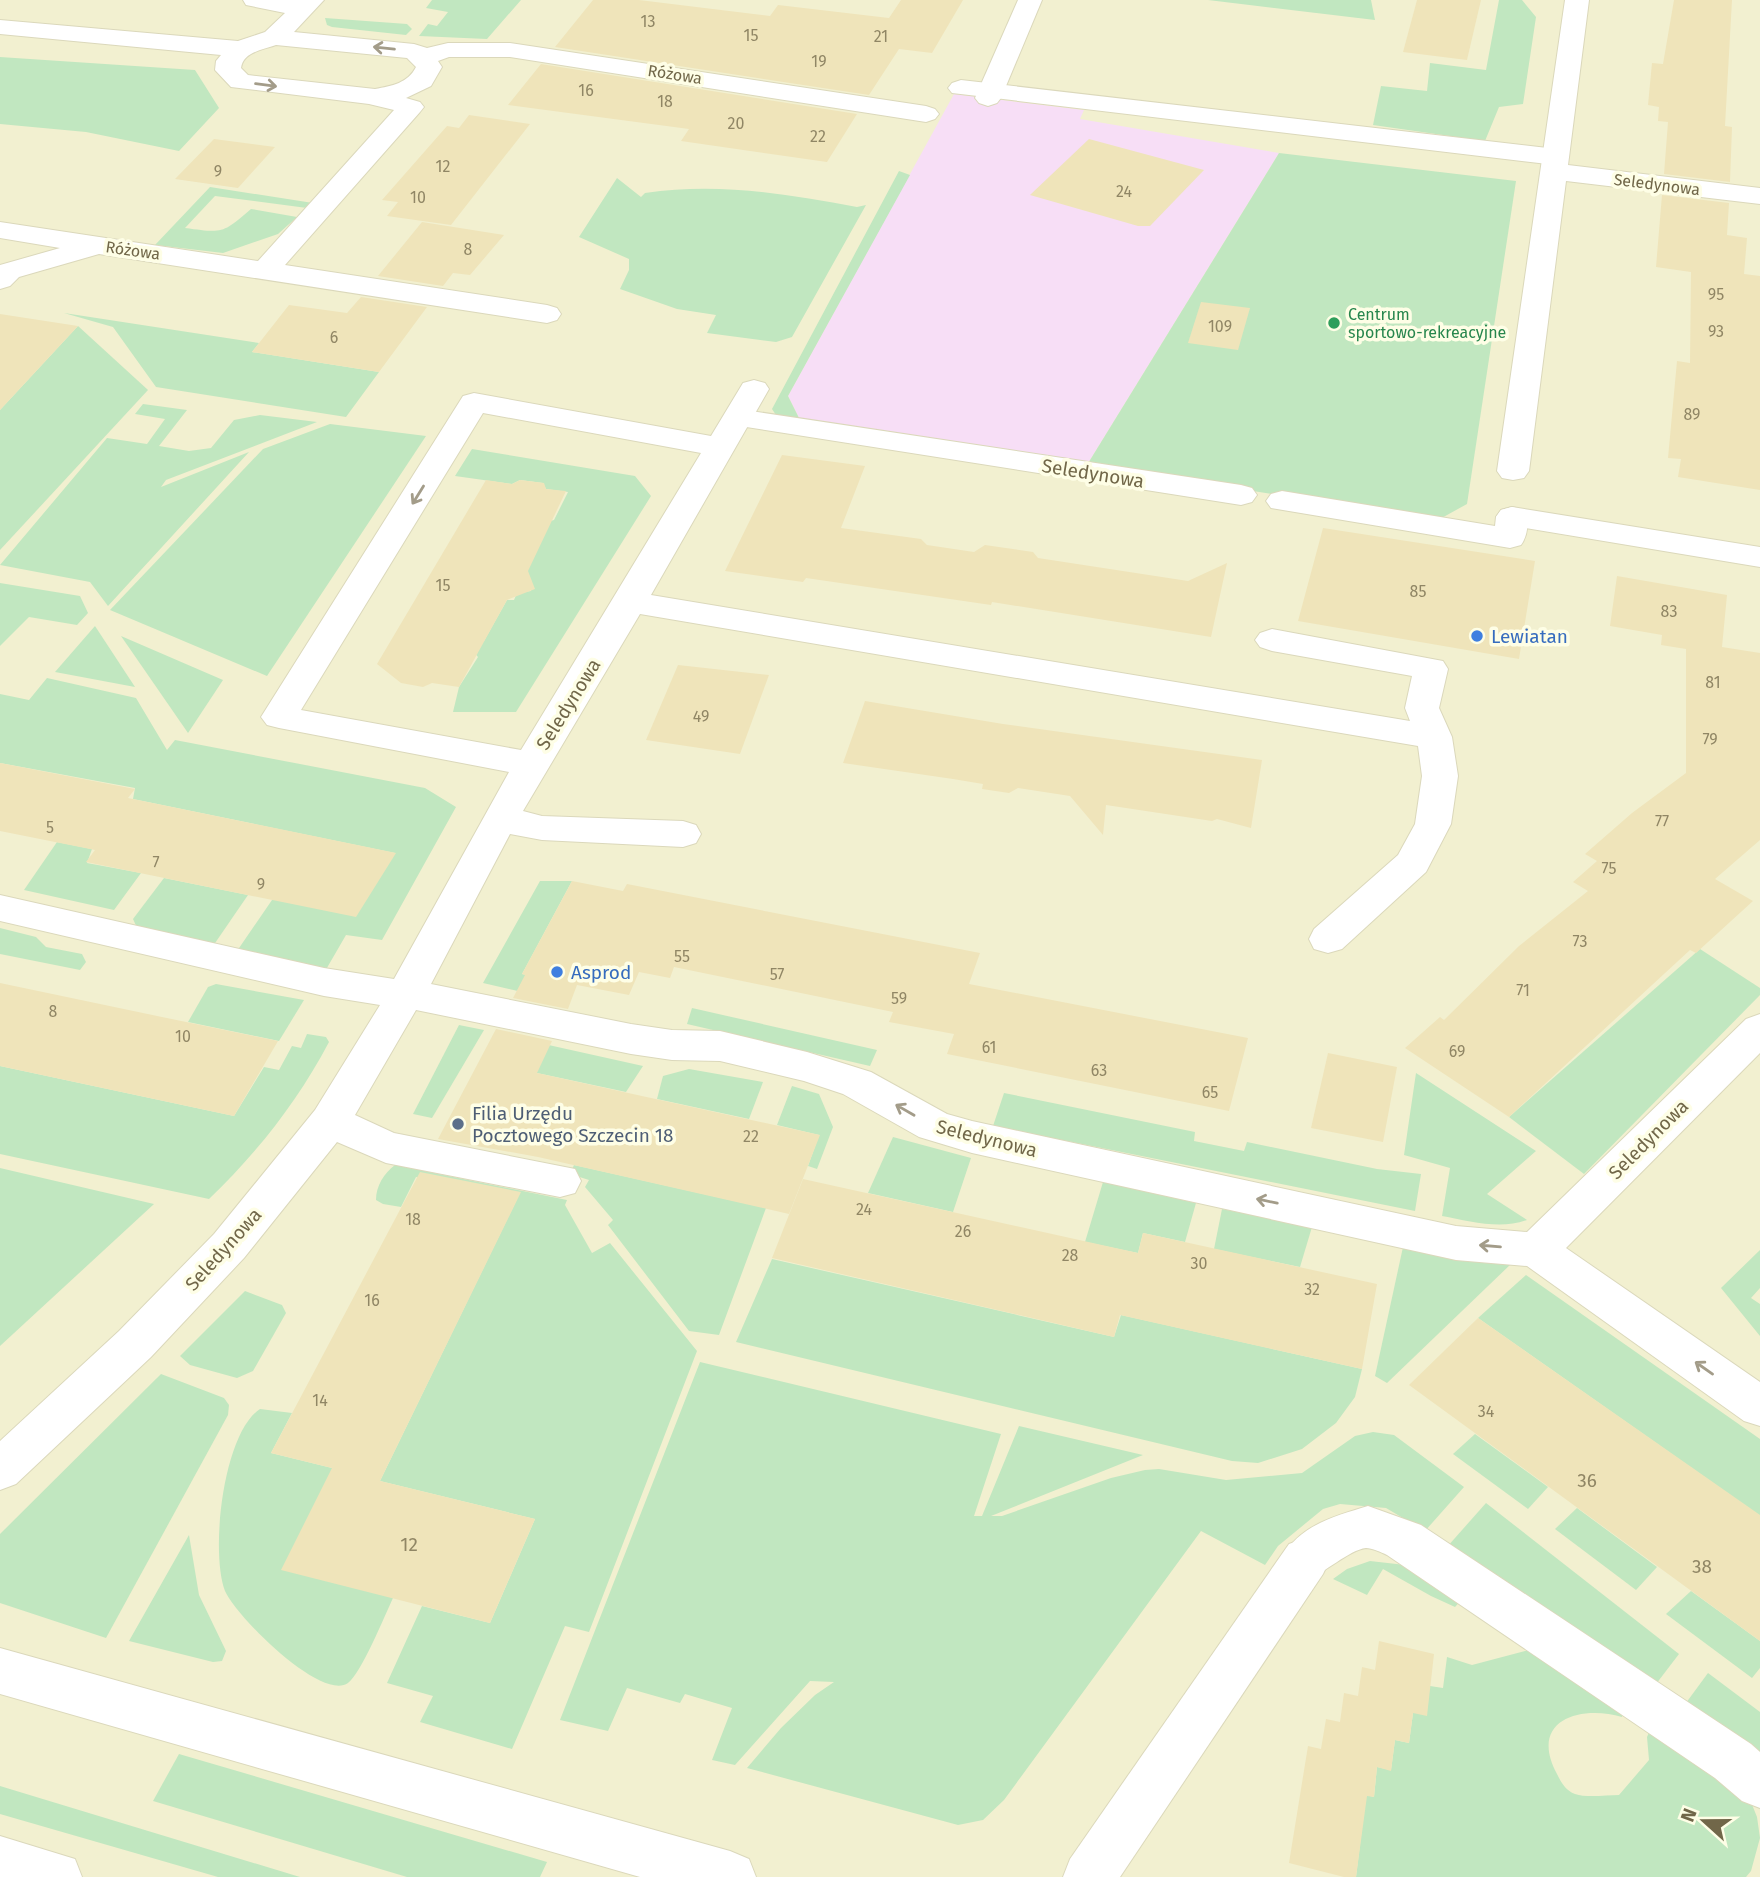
<svg xmlns="http://www.w3.org/2000/svg" width="1760" height="1877" font-family="'Fira Sans',sans-serif">
  <rect width="100%" height="100%" fill="#fbfbe1"/>
  <rect fill="#f2f0d0" x="0" y="0" width="1760" height="1877"/>
  <polygon fill="#f7def6" points="954,94 1084,110 1080,119 1279,153 1087,465 801,422 788,396"/>
  <g fill="#c1e7c0">
    <polygon points="432,0 521,0 487,39 419,36 428,24 437,26 448,12 426,8"/>
    <polygon points="1208,0 1371,0 1375,20"/>
    <polygon points="1499,0 1522,0 1536,17 1523,104 1499,107 1485,141 1373,125 1381,86 1427,91 1430,63 1486,70"/>
    <polygon points="325,18 407,24 412,29 406,35 332,27 327,25"/>
    <polygon points="0,57 195,70 219,108 179,151 86,132 0,124"/>
    <polygon points="1279,153 1516,181 1467,504 1438,520 1087,465"/>
    <polygon points="899,171 910,175 788,396 801,422 778,418 772,409"/>
    <path d="M 617,178 L 641,197 L 645,193 C 719,182 784,194 857,207 L 866,205 L 792,337 L 776,342 L 707,333 L 716,315 L 677,309 L 620,289 L 629,270 L 629,259 L 579,237 Z"/>
    <path d="M 210,187 L 313,203 L 307,208 L 215,196 L 185,228 C 223,233 222,234 251,209 L 297,217 L 278,234 L 223,253 L 155,245 Z"/>
    <polygon points="64,313 259,343 252,352 379,372 346,417 156,387 113,327"/>
    <polygon points="78,326 148,390 0,550 0,410"/>
    <polygon points="143,404 187,410 159,446 189,451 211,448 234,420 260,415 317,422 166,480 161,487 249,452 108,606 90,582 0,565 107,438 147,444 165,419 135,414"/>
    <polygon points="330,424 426,436 267,676 110,610 263,449"/>
    <polygon points="472,449 635,476 651,496 516,712 453,712 459,687 478,657 472,650 484,641 507,600 514,600 517,593 531,591 532,581 524,580 544,523 554,520 568,492 546,489 543,483 520,480 512,484 455,476"/>
    <polygon points="0,583 80,596 88,613 77,625 29,617 0,646"/>
    <polygon points="95,626 135,687 55,672"/>
    <polygon points="121,636 223,680 188,733"/>
    <polygon points="47,678 136,698 167,750 175,740 425,788 456,807 382,940 346,935 324,973 237,951 272,900 395,853 133,799 135,788 0,763 0,694 29,700"/>
    <polygon points="57,842 92,849 87,863 141,873 114,910 24,890"/>
    <polygon points="164,878 248,895 213,946 138,930 133,919"/>
    <polygon points="540,881 572,881 522,974 558,982 548,998 483,983"/>
    <polygon points="0,928 36,937 46,947 82,954 86,962 80,970 0,954"/>
    <polygon points="1700,949 1760,988 1760,995 1584,1174 1509,1117"/>
    <polygon points="216,984 304,1000 279,1041 188,1022 208,987"/>
    <polygon points="692,1008 877,1050 870,1066 687,1024"/>
    <polygon points="459,1025 484,1030 432,1118 413,1114"/>
    <polygon points="494,1033 643,1066 626,1092 537,1073"/>
    <path d="M 307,1034 L 326,1037 L 329,1042 C 298,1101 257,1153 209,1199 L 0,1154 L 0,1066 L 234,1116 L 264,1067 L 279,1070 L 292,1046 L 301,1048 Z"/>
    <polygon points="689,1069 763,1082 749,1119 657,1099 663,1076"/>
    <path d="M 1416,1073 L 1536,1151 L 1487,1194 L 1527,1220 C 1500,1230 1469,1221 1442,1216 L 1450,1168 L 1404,1155 Z"/>
    <polygon points="792,1086 819,1094 833,1127 817,1169 808,1166 819,1135 777,1125"/>
    <polygon points="1004,1093 1195,1132 1194,1141 1244,1151 1247,1142 1377,1169 1421,1174 1415,1211 993,1126"/>
    <polygon points="893,1137 971,1158 953,1212 868,1193"/>
    <path d="M 395,1165 L 567,1200 L 565,1205 L 592,1253 L 610,1243 L 697,1351 L 589,1632 L 565,1626 L 512,1749 L 420,1722 L 433,1696 L 387,1683 L 422,1606 L 490,1623 L 535,1519 L 380,1481 L 517,1199 L 416,1177 L 401,1207 L 383,1204 L 376,1200 C 376,1186 384,1173 395,1165 Z"/>
    <polygon points="574,1165 766,1208 719,1335 689,1331 608,1225 613,1220 585,1187 589,1180 570,1174"/>
    <polygon points="0,1168 154,1204 0,1346"/>
    <polygon points="1103,1182 1196,1203 1185,1242 1143,1233 1138,1253 1085,1242"/>
    <polygon points="1222,1209 1312,1227 1300,1267 1214,1249"/>
    <polygon points="1403,1247 1512,1263 1387,1383 1375,1376"/>
    <polygon points="1760,1250 1760,1288 1751,1298 1760,1304 1760,1336 1721,1288"/>
    <polygon points="772,1259 1114,1337 1121,1315 1362,1369 1355,1397 1336,1423 1302,1449 1258,1463 1232,1461 736,1342"/>
    <polygon points="1526,1275 1760,1439 1760,1516 1478,1318"/>
    <polygon points="245,1291 282,1305 286,1313 253,1371 237,1378 190,1365 180,1356"/>
    <polygon points="700,1362 1001,1434 974,1516 982,1516 1019,1426 1143,1455 991,1516 1002,1516 1111,1478 1145,1470 1159,1469 1226,1480 1302,1473 1355,1436 1373,1432 1394,1435 1464,1487 1425,1531 1386,1508 1340,1504 1323,1509 1278,1546 1265,1565 1201,1531 1004,1800 983,1820 958,1825 747,1768 781,1728 815,1695 834,1682 810,1681 735,1765 712,1760 732,1708 685,1694 680,1703 627,1688 608,1731 560,1720"/>
    <polygon points="161,1374 224,1398 229,1405 228,1415 106,1638 0,1603 0,1534"/>
    <path d="M 260,1409 L 292,1413 L 271,1453 L 332,1468 L 393,1598 C 384,1617 362,1672 348,1683 C 321,1702 235,1615 225,1591 C 210,1552 223,1433 260,1409 Z"/>
    <polygon points="1475,1434 1548,1487 1528,1509 1453,1454"/>
    <polygon points="1486,1503 1679,1654 1653,1688 1447,1547"/>
    <polygon points="1577,1508 1657,1567 1636,1590 1555,1529"/>
    <polygon points="189,1535 199,1595 226,1651 222,1661 213,1662 129,1641"/>
    <polygon points="1370,1561 1414,1566 1464,1597 1455,1607 1431,1596 1383,1569 1367,1595 1333,1579 1347,1569"/>
    <polygon points="1691,1591 1760,1641 1760,1668 1752,1678 1666,1614"/>
    <path d="M 1533,1649 L 1624,1708 L 1622,1717 C 1580,1705 1528,1720 1557,1774 C 1561,1782 1565,1790 1575,1794 C 1587,1798 1606,1795 1619,1795 L 1649,1760 L 1647,1737 L 1652,1726 L 1749,1797 L 1757,1817 L 1760,1838 L 1751,1871 L 1746,1877 L 1356,1877 L 1366,1795 L 1374,1797 L 1377,1767 L 1391,1770 L 1395,1740 L 1409,1743 L 1413,1713 L 1430,1686 L 1443,1688 L 1447,1657 L 1472,1665 Z"/>
    <polygon points="1708,1673 1760,1712 1760,1758 1683,1707"/>
    <polygon points="179,1754 547,1862 540,1877 407,1877 153,1801"/>
    <polygon points="0,1786 300,1877 218,1877 0,1814"/>
  </g>
  <g fill="#efe4ba">
    <polygon points="593,0 639,0 770,16 778,5 889,18 901,0 963,0 932,53 899,49 869,95 555,47"/>
    <polygon points="1417,0 1481,0 1467,60 1403,52"/>
    <polygon points="1674,0 1732,0 1725,126 1732,127 1730,182 1664,174 1668,122 1658,121 1659,107 1648,105 1652,63 1663,64"/>
    <polygon points="541,64 857,114 827,162 681,141 689,129 508,105"/>
    <polygon points="469,115 530,124 451,225 387,216 398,202 382,200 447,126 459,128"/>
    <polygon points="214,139 275,147 238,188 175,179"/>
    <polygon points="1089,139 1204,170 1150,226 1138,226 1030,195"/>
    <polygon points="1662,195 1729,203 1727,235 1747,238 1744,274 1760,276 1760,490 1678,477 1681,459 1668,458 1677,361 1690,363 1691,272 1656,267"/>
    <polygon points="422,222 504,235 470,275 453,273 443,286 378,276"/>
    <polygon points="361,297 427,307 379,372 252,352 289,305 347,313"/>
    <polygon points="1201,302 1250,308 1238,350 1188,343"/>
    <polygon points="0,314 78,326 0,410"/>
    <polygon points="782,455 865,466 841,528 921,539 927,545 974,552 985,545 1033,552 1038,558 1188,581 1227,563 1211,637 992,602 991,605 806,578 803,582 725,571"/>
    <polygon points="486,480 512,484 520,480 544,483 546,489 566,491 528,571 535,589 507,600 459,687 432,683 423,687 401,683 377,664"/>
    <polygon points="1323,528 1535,561 1519,659 1298,621"/>
    <polygon points="1617,576 1727,595 1722,647 1760,653 1760,840 1715,879 1753,901 1696,953 1690,950 1509,1117 1405,1048 1440,1017 1444,1020 1519,946 1588,891 1573,882 1597,861 1585,854 1632,813 1686,773 1686,649 1661,645 1662,635 1610,626"/>
    <polygon points="678,665 769,675 740,754 646,740"/>
    <polygon points="865,701 1003,724 1262,760 1251,828 1217,819 1212,821 1106,805 1103,835 1070,796 1018,788 1009,793 982,789 983,784 953,779 843,763"/>
    <polygon points="0,763 135,789 128,798 396,853 356,917 86,862 95,850 0,831"/>
    <polygon points="572,881 623,891 627,884 980,953 969,984 1248,1038 1229,1111 947,1054 954,1034 889,1022 893,1012 674,967 670,978 639,972 629,995 577,985 568,1009 513,998 525,975 522,974"/>
    <polygon points="0,983 162,1017 278,1041 234,1116 0,1066"/>
    <polygon points="496,1029 552,1041 537,1073 820,1135 789,1214 538,1157 438,1139"/>
    <polygon points="1328,1053 1397,1067 1383,1142 1311,1128"/>
    <polygon points="420,1172 521,1192 380,1481 535,1519 490,1623 281,1570 332,1468 271,1453"/>
    <polygon points="803,1179 1138,1253 1143,1233 1377,1284 1362,1369 1120,1315 1114,1337 772,1258"/>
    <polygon points="1478,1318 1760,1515 1760,1641 1409,1385"/>
    <polygon points="1379,1641 1434,1654 1427,1716 1413,1713 1409,1743 1395,1740 1391,1771 1377,1767 1374,1797 1367,1796 1356,1877 1344,1877 1289,1863 1308,1746 1321,1749 1326,1719 1340,1722 1344,1693 1358,1696 1362,1667 1375,1670"/>
  </g>
  <g fill="none" stroke-linecap="round" stroke-linejoin="round">
    <g stroke="#dbd8bb" stroke-width="2">
      <g id="pedestrian">
        <polygon points="961,80 1556,149 1565,151 1569,157 1565,163 1556,165 952,93 948,88 952,83"/>
        <polygon points="738,409 1241,485 1252,488 1257,495 1252,502 1241,505 727,424 723,418 727,412"/>
        <path d="M 1282,491 L 1495,526 L 1496,517 L 1501,510 L 1512,507 L 1523,510 C 1530,520 1528,535 1521,545 L 1510,548 L 1271,508 L 1266,501 L 1271,494 Z"/>
        <path d="M 1368,1506 L 1421,1525 L 1751,1744 L 1760,1752 L 1760,1808 L 1742,1801 L 1715,1778 L 1387,1555 C 1381,1552 1372,1548 1366,1548 C 1349,1550 1325,1573 1306,1580 L 1289,1574 L 1282,1559 C 1297,1526 1335,1516 1368,1506 Z"/>
      </g>
    </g>
    <g stroke="#dbd8bb" stroke-width="2">
      <g id="minor">
        <path d="M 243,0 L 324,0 L 294,32 L 414,44 L 427,48 L 448,43 L 510,43 L 926,106 L 935,109 L 939,114 L 935,119 L 926,122 L 510,57 L 449,57 L 438,61 L 442,67 L 431,86 L 406,98 L 420,102 L 424,107 L 420,112 L 285,265 L 547,305 L 557,308 L 561,314 L 557,320 L 547,323 L 99,254 L 19,277 L 10,286 L 0,289 L 0,265 L 60,248 L 0,238 L 0,222 L 258,261 L 394,110 L 369,104 L 231,87 L 215,70 L 216,61 L 221,55 L 0,34 L 0,20 L 238,41 L 265,32 L 285,13 L 246,5 ZM 276,45 L 407,58 L 416,67 C 408,83 392,86 375,89 L 248,75 L 241,68 C 243,52 262,50 276,45 Z"/>
        <polygon points="1018,0 1042,0 1001,98 997,103 988,106 979,103 975,98"/>
        <polygon points="1565,0 1589,0 1568,165 1760,188 1760,204 1566,181 1529,471 1524,478 1513,480 1502,478 1497,471"/>
        <path d="M 754,380 L 765,383 L 769,389 L 651,595 L 1410,721 L 1405,708 L 1412,676 L 1272,651 L 1260,647 L 1255,640 L 1260,633 L 1272,629 L 1443,661 L 1448,669 L 1439,708 L 1452,737 L 1458,776 L 1451,824 L 1426,872 L 1342,949 L 1328,953 L 1314,949 L 1309,939 L 1314,929 L 1398,855 L 1415,824 L 1422,776 L 1418,746 L 640,614 L 523,811 L 542,816 L 683,821 L 696,825 L 701,834 L 696,843 L 683,847 L 542,840 L 510,834 L 431,984 L 631,1024 L 672,1030 L 720,1031 L 807,1052 L 871,1072 L 947,1114 L 972,1121 L 1456,1226 L 1527,1232 L 1746,1019 L 1760,1014 L 1760,1053 L 1566,1248 L 1760,1382 L 1760,1426 L 1744,1421 L 1527,1266 L 1456,1260 L 972,1153 L 919,1137 L 843,1094 L 804,1081 L 720,1061 L 672,1060 L 631,1054 L 416,1010 L 355,1115 L 394,1133 L 575,1169 L 581,1181 L 575,1193 L 560,1197 L 386,1163 L 337,1142 L 244,1258 L 151,1357 L 16,1484 L 0,1490 L 0,1441 L 119,1331 L 214,1234 L 315,1110 L 380,1005 L 324,996 L 0,921 L 0,895 L 324,968 L 394,979 L 509,772 L 279,728 L 267,725 L 261,717 L 463,396 L 474,393 L 711,436 L 743,383 ZM 483,413 L 701,453 L 521,750 L 301,710 Z"/>
        <polygon points="1512,507 1760,547 1760,567 1501,524 1496,517 1501,510"/>
        <polygon points="1306,1538 1323,1544 1330,1559 1323,1574 1120,1877 1063,1877 1070,1859 1289,1544"/>
        <polygon points="0,1648 730,1851 749,1859 756,1877 640,1877 0,1694"/>
      </g>
    </g>
    <g stroke="#dbd8bb" stroke-width="2">
      <polygon id="tertiary" points="0,1836 75,1859 82,1877 0,1877"/>
    </g>
    <use href="#pedestrian" fill="#fff" fill-rule="evenodd"/>
    <use href="#minor" fill="#fff" fill-rule="evenodd"/>
    <use href="#tertiary" fill="#fff" fill-rule="evenodd"/>
  </g>
  <defs><path id="oneway-shaft" d="M-6 0H5M1.5-3L5.5 0L1.5 3" fill="none" stroke-width="1.6" stroke-linecap="round" stroke-linejoin="round" transform="scale(1.75)"/></defs>
  <g stroke="#a39c89">
    <use href="#oneway-shaft" transform="translate(384 48) rotate(-174)"/>
    <use href="#oneway-shaft" transform="translate(266 85) rotate(7)"/>
    <use href="#oneway-shaft" transform="translate(418 495) rotate(122)"/>
    <use href="#oneway-shaft" transform="translate(905 1110) rotate(-150)"/>
    <use href="#oneway-shaft" transform="translate(1267 1201) rotate(-168)"/>
    <use href="#oneway-shaft" transform="translate(1490 1246) rotate(-175)"/>
    <use href="#oneway-shaft" transform="translate(1704 1368) rotate(-145)"/>
  </g>
  <circle fill="#2e9e5b" stroke="#fefee6" stroke-width="2.5" cx="1334" cy="323" r="7"/>
  <g fill="#3f7fe0" stroke="#fefee6" stroke-width="2.5">
    <circle cx="1477" cy="636" r="7"/>
    <circle cx="557" cy="972" r="7"/>
  </g>
  <circle fill="#5c6f8a" stroke="#fefee6" stroke-width="2.5" cx="458" cy="1124" r="7"/>
  <g text-anchor="middle" stroke-width="7" stroke-linejoin="round" paint-order="stroke">
    <g font-size="16" fill="#908665">
      <text x="648" y="27">13</text>
      <text x="751" y="41">15</text>
      <text x="881" y="42">21</text>
      <text x="819" y="67">19</text>
      <text x="586" y="96">16</text>
      <text x="665" y="107">18</text>
      <text x="736" y="129">20</text>
      <text x="818" y="142">22</text>
      <text x="443" y="172">12</text>
      <text x="218" y="177">9</text>
      <text x="1124" y="197">24</text>
      <text x="418" y="203">10</text>
      <text x="468" y="255">8</text>
      <text x="1716" y="300">95</text>
      <text x="1220" y="332">109</text>
      <text x="1716" y="337">93</text>
      <text x="334" y="343">6</text>
      <text x="1692" y="420">89</text>
      <text x="443" y="591">15</text>
      <text x="1418" y="597">85</text>
      <text x="1669" y="617">83</text>
      <text x="1713" y="688">81</text>
      <text x="701" y="722">49</text>
      <text x="1710" y="745">79</text>
      <text x="1662" y="827">77</text>
      <text x="50" y="833">5</text>
      <text x="156" y="868">7</text>
      <text x="1609" y="874">75</text>
      <text x="261" y="890">9</text>
      <text x="1580" y="947">73</text>
      <text x="682" y="962">55</text>
      <text x="777" y="980">57</text>
      <text x="1523" y="996">71</text>
      <text x="899" y="1004">59</text>
      <text x="53" y="1017">8</text>
      <text x="183" y="1042">10</text>
      <text x="989" y="1053">61</text>
      <text x="1457" y="1057">69</text>
      <text x="1099" y="1076">63</text>
      <text x="1210" y="1098">65</text>
      <text x="751" y="1142">22</text>
      <text x="864" y="1215">24</text>
      <text x="413" y="1225">18</text>
      <text x="963" y="1237">26</text>
      <text x="1070" y="1261">28</text>
      <text x="1199" y="1269">30</text>
      <text x="1312" y="1295">32</text>
      <text x="372" y="1306">16</text>
      <text x="320" y="1406">14</text>
      <text x="1486" y="1417">34</text>
    </g>
    <g font-size="16" fill="#716749" stroke="#fefee6">
      <text transform="translate(675 74) rotate(9)" y="6">Różowa</text>
      <text transform="translate(1657 184) rotate(7)" y="6">Seledynowa</text>
      <text transform="translate(133 250) rotate(8)" y="6">Różowa</text>
    </g>
    <g font-size="16" fill="#27864d" stroke="#fefee6" text-anchor="start">
      <text x="1348" y="320">Centrum<tspan x="1348" dy="18">sportowo-rekreacyjne</tspan></text>
    </g>
    <g font-size="19" fill="#716749" stroke="#fefee6">
      <text transform="translate(1093 473) rotate(9)" y="7">Seledynowa</text>
      <text transform="translate(568 704) rotate(-58)" y="7">Seledynowa</text>
      <text transform="translate(987 1138) rotate(14)" y="7">Seledynowa</text>
      <text transform="translate(1648 1139) rotate(-45)" y="7">Seledynowa</text>
      <text transform="translate(223 1249) rotate(-48)" y="7">Seledynowa</text>
    </g>
    <g font-size="19" fill="#366cbe" stroke="#fefee6" text-anchor="start">
      <text x="1491" y="643">Lewiatan</text>
      <text x="571" y="979">Asprod</text>
    </g>
    <g font-size="19" fill="#4e5e75" stroke="#fefee6" text-anchor="start">
      <text x="472" y="1120">Filia Urzędu<tspan x="472" dy="22">Pocztowego Szczecin 18</tspan></text>
    </g>
    <g font-size="19" fill="#908665">
      <text x="1587" y="1487">36</text>
      <text x="409" y="1551">12</text>
      <text x="1702" y="1573">38</text>
    </g>
  </g>
  <g transform="translate(1704 1821) rotate(291)" stroke="#fefee6" stroke-width="5" paint-order="stroke">
  <path d="M0-5L12 26L0 18L-12 26Z" fill="#716749"/>
  <text y="-10" font-size="19" font-weight="bold" text-anchor="middle" fill="#716749">N</text>
  </g>
</svg>
